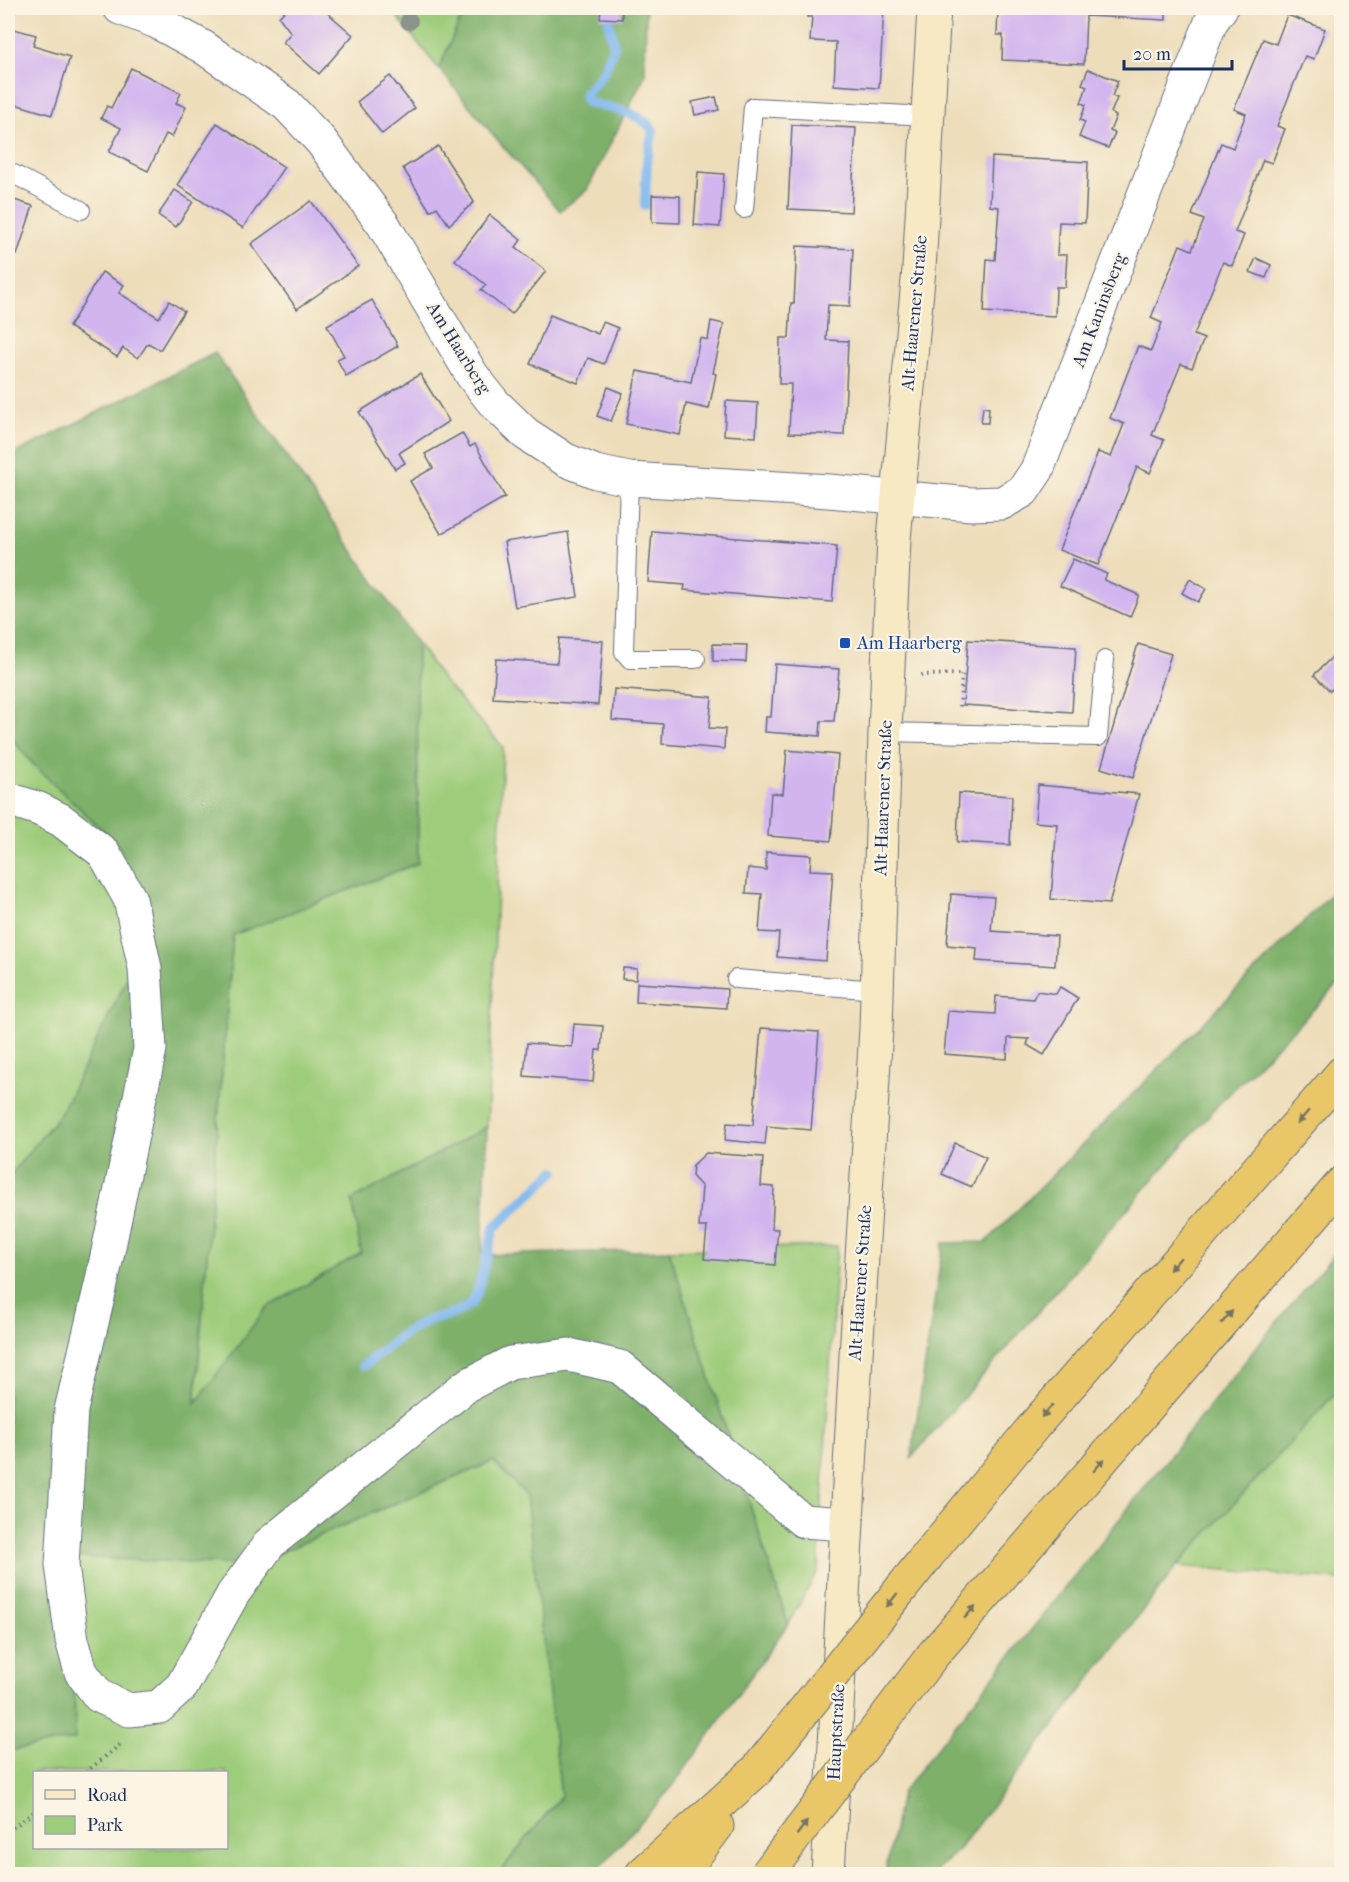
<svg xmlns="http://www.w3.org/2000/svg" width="1349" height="1882" font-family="'IM FELL French Canon',serif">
  <rect width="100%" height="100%" fill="#fcf5e5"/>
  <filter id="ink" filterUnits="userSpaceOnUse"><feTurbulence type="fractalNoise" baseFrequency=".0167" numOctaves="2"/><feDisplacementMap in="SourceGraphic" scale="12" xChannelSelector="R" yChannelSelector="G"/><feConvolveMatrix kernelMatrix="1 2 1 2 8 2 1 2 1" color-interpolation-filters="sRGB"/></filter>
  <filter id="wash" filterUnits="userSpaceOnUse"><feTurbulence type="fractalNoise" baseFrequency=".008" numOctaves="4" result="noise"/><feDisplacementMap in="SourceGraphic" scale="24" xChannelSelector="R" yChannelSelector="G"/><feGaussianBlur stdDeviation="1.35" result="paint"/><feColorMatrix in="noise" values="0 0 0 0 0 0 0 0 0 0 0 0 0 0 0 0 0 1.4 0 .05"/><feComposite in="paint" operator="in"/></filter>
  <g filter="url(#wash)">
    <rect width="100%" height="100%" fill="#edddba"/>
    <g fill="#9dcc7a" stroke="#5c7e6c" stroke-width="1.5" fill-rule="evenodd">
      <polygon points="390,8 465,8 439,69"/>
      <polygon points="417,643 442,679 503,747 487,1127 353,1200 361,1253 266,1308 195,1406 233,935 418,863"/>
      <polygon points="8,734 32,763 119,846 151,930 61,1113 8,1178"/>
      <polygon points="837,1246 818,1571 788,1624 669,1250"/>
      <polygon points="1341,1387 1341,1580 1177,1566"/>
      <path d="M 494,1461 L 526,1494 L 561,1796 L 498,1874 L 8,1874 L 8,1751 L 75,1738 L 72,1557 L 251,1565 ZM 34,1772 L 226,1772 L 226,1848 L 34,1848 Z"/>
    </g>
    <g fill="#7eb06a" stroke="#4c7064" stroke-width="1.5">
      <polygon points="465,8 646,8 645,75 587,190 560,211 493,135 439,69"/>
      <polygon points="215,353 417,643 418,863 233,935 195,1404 266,1308 361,1253 352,1200 487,1127 482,1255 669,1250 788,1624 673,1786 594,1874 498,1874 561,1796 526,1495 493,1461 251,1565 73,1557 75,1739 8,1751 8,1178 61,1113 151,930 119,846 32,763 8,734 8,457"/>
      <polygon points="1341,884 1341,982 1218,1105 911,1458 943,1243 986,1242"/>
      <polygon points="1341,1246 1341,1387 1177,1566 958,1850 932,1874 885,1874 901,1793 1271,1329"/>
    </g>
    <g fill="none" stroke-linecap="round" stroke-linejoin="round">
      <g stroke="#80b8f0" stroke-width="10">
        <path d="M 609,22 L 614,47 L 604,71 L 584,95 L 587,102 C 609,109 639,110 653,130 L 647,160 L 645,205"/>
        <polyline points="363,1366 405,1333 429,1320 453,1314 471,1304 477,1293 494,1228 555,1171"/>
      </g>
    </g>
    <g id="blocks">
      <g fill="#d2b5ef">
        <polygon points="287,8 322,8 353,35 319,74 283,42 291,33 279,17"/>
        <polygon points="601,8 622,8 622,19 600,18"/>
        <polygon points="807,8 884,8 879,88 834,85 836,42 810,41 812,17 807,17"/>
        <polygon points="998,8 1166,8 1166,20 1086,16 1084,64 1002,60 1003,35 997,35"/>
        <polygon points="1287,15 1325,29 1314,59 1305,56 1277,126 1285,129 1272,163 1263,160 1235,232 1244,235 1232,266 1223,262 1194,335 1204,339 1192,368 1181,364 1152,435 1164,440 1150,473 1137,467 1098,565 1059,550 1098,452 1111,457 1124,424 1110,418 1138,346 1151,351 1162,323 1151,318 1180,245 1192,250 1204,220 1192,215 1221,143 1233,148 1246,114 1234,109 1263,39 1276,44"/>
        <polygon points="14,29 36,35 33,46 70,57 52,115 8,102 8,52"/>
        <polygon points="131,68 181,93 176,103 186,107 172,137 166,134 148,171 109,152 121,128 101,118 107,106 111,108"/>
        <polygon points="1088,69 1118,81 1112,96 1117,98 1111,113 1116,116 1110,131 1115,133 1108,148 1079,137 1085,122 1080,120 1086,105 1081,103 1087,86 1082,84"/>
        <polygon points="390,76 415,108 382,134 357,102"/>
        <polygon points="716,97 719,110 695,115 692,102"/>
        <polygon points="217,123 284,167 243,228 177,185"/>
        <polygon points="792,125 856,128 851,212 788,209"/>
        <polygon points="438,146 474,202 449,225 437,207 430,211 403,168"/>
        <polygon points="992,157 1088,162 1085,223 1059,222 1057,255 1067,255 1065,287 1056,287 1055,316 984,312 987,259 995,260 999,207 990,206"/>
        <polygon points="698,172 724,174 720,227 694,225"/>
        <polygon points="175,190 193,202 176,227 158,215"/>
        <polygon points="652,195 680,196 680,223 652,222"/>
        <polygon points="8,198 33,206 17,255 8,252"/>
        <polygon points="311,201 358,266 297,309 251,244"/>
        <polygon points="490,215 521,240 516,247 546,271 512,314 481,290 486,285 455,260"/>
        <polygon points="797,246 853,249 850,306 828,305 826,340 848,341 844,435 789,433 791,384 779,384 780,338 789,338 791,303 794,303"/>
        <polygon points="1256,258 1271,265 1266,278 1250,272"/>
        <polygon points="102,272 124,285 119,293 159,318 169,301 184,311 160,350 148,343 138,358 123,348 117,357 69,327"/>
        <polygon points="372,300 398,346 346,376 337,359 344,356 327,325"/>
        <polygon points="550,315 598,334 603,322 618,328 604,364 588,358 578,383 530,364"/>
        <polygon points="711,321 724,324 713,373 716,374 709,409 686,404 680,435 626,424 637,371 691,382 700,338 708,340"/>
        <polygon points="420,374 449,421 399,453 405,463 395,469 359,412"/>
        <polygon points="608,387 623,393 611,421 597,416"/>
        <polygon points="726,401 758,403 756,437 724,435"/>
        <polygon points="983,407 989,408 988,423 981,423"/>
        <polygon points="462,433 470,447 475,444 505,497 441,534 410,481 433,468 425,454"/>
        <polygon points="652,531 837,546 832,602 684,590 685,585 648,582"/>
        <polygon points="568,532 578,597 515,607 504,542"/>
        <polygon points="1073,559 1107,574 1104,580 1139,595 1130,617 1060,586"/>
        <polygon points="1190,579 1206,589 1198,602 1182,593"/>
        <polygon points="559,638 603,641 598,705 493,698 496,659 557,663"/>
        <polygon points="968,640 1076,647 1072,712 963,705"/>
        <polygon points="713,644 747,645 746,662 713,661"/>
        <polygon points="1138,644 1171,654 1133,778 1101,768"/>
        <polygon points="1342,647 1342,679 1330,691 1314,675"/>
        <polygon points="775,664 839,669 834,721 821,721 820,736 765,732 766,717 771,717"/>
        <polygon points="614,689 712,697 709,728 725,729 724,749 662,744 663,724 612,720"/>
        <polygon points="787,750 838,755 831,841 768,836 771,793 783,794"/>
        <polygon points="1038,785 1139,794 1109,904 1051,899 1057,824 1035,822"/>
        <polygon points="959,793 1012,796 1010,845 957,842"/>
        <polygon points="766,852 811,855 810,870 833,871 826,961 777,957 779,933 759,932 762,894 746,893 748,868 766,870"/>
        <polygon points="951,894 994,897 991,931 1057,936 1055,966 976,961 977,948 947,945"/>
        <polygon points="623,968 637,969 636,980 622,979"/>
        <polygon points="637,983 727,989 726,1008 636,1002"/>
        <polygon points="1060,987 1078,998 1044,1055 1027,1045 1029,1039 1008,1038 1007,1059 944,1054 948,1011 995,1014 996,996 1033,999 1037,991 1056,994"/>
        <polygon points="574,1024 603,1026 601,1050 596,1050 593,1082 524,1076 527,1043 572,1047"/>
        <polygon points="761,1028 819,1032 811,1130 767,1126 765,1144 725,1140 727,1123 753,1125"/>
        <polygon points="955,1143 986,1157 972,1187 942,1174"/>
        <polygon points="706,1153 763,1157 761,1186 774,1187 772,1229 778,1229 775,1265 704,1259 707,1227 699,1227 702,1187 692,1176 693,1165"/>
      </g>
    </g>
  </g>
  <g filter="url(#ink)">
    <use href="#blocks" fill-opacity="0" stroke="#646c7e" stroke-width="1.5"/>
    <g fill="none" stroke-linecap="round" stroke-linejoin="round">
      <g stroke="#646c7e" stroke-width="20">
        <g id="service">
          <polyline points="8,171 81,210"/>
          <polyline points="744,209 753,107 928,116"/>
          <polyline points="629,479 624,652 630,659 696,659"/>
          <polyline points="885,732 1098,737 1105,660"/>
          <polyline points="736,979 878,990"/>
        </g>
      </g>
      <g stroke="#646c7e" stroke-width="35">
        <g id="minor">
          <polyline points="120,8 157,22 203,47 287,105 321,141 383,224 472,375 494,403 526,434 566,460 596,472 629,479 829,491 971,504 1002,503 1023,491 1037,470 1211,22 1221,8"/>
          <polyline points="8,799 39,809 61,820 104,853 130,899 145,968 150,1049 101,1285 71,1410 62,1565 72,1640 81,1672 99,1696 129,1710 159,1707 182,1686 233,1594 270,1543 466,1386 510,1363 569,1355 620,1367 803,1521 846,1524"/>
        </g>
      </g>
      <g stroke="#646c7e" stroke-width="35">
        <polyline id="secondary" points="828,1874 856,1355 876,1029 885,732 894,539 919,269 934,8"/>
      </g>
      <g stroke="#646c7e" stroke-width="35">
        <g id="motorway">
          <polyline points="928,1555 1034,1426 1342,1073"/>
          <polyline points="932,1656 1342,1183"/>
          <polyline points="642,1874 756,1771"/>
          <polyline points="681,1874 717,1826"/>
        </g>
      </g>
      <g stroke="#646c7e" stroke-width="4" stroke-dasharray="1.5 4.5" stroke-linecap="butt">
        <polyline points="921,675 962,674 960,707"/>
        <polyline points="86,1772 122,1743"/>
        <polyline points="8,1831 34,1812"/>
      </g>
      <use href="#service" stroke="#fff" stroke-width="18"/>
      <use href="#minor" stroke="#fff" stroke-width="33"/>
      <use href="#secondary" stroke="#f6e9c3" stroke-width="33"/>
      <use href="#motorway" stroke="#e9c769" stroke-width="33"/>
      <g stroke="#646c7e" stroke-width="35" stroke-linecap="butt">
        <g id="motorway-bridge">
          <polyline points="756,1771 928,1555"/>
          <polyline points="767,1874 932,1656"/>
        </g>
      </g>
      <use href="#motorway-bridge" stroke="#e9c769" stroke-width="33"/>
    </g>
    <circle fill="#8c938b" cx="409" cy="21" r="9"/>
    <defs><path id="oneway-solid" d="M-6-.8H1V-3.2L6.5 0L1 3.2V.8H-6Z" transform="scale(1.5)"/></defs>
    <g fill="#787363">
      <use href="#oneway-solid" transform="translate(1303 1117) rotate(131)"/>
      <use href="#oneway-solid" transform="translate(1175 1264) rotate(131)"/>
      <use href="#oneway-solid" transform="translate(1227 1317) rotate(-49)"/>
      <use href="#oneway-solid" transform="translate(1047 1411) rotate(131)"/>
      <use href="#oneway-solid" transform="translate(1099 1465) rotate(-49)"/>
      <use href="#oneway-solid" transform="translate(892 1600) rotate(128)"/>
      <use href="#oneway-solid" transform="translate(970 1612) rotate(-49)"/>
      <use href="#oneway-solid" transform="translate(802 1828) rotate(-53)"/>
    </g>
  </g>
  <rect fill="#1a4fb4" stroke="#fcf5e5" stroke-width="2" x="839" y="637" width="12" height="12" rx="3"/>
  <g text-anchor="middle" stroke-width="4.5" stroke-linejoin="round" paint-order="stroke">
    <g font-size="18" fill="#1b2f5e" stroke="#fcf5e5">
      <text transform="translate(1099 310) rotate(-69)" y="6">Am Kaninsberg</text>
      <text transform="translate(914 313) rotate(-85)" y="6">Alt-Haarener Straße</text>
      <text transform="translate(459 348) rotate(58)" y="6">Am Haarberg</text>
      <text transform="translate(883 798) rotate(-88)" y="6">Alt-Haarener Straße</text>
      <text transform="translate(860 1283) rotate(-86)" y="6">Alt-Haarener Straße</text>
      <text transform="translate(836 1732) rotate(-87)" y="6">Hauptstraße</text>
    </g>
    <g font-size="18" fill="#164399" stroke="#fcf5e5" text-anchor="start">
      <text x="857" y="649">Am Haarberg</text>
    </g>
  </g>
  <rect width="1349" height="1882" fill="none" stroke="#fcf5e5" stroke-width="30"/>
  <rect x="33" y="1771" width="195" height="78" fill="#fcf5e5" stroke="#a2a6af" stroke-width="1.5"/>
  <rect x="45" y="1790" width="30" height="9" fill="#f6e9c3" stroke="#a2a6af" stroke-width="1.5"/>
  <text x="87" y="1801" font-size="18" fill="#1b2f5e">Road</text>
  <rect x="45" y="1816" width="30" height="18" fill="#9dcc7a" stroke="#a2a6af" stroke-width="1.5"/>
  <text x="87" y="1831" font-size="18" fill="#1b2f5e">Park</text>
  <path d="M1124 60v9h108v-9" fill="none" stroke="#1b2f5e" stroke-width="3"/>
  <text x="1133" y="60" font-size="18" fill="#1b2f5e" stroke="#fcf5e5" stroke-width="4.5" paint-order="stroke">20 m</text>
</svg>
